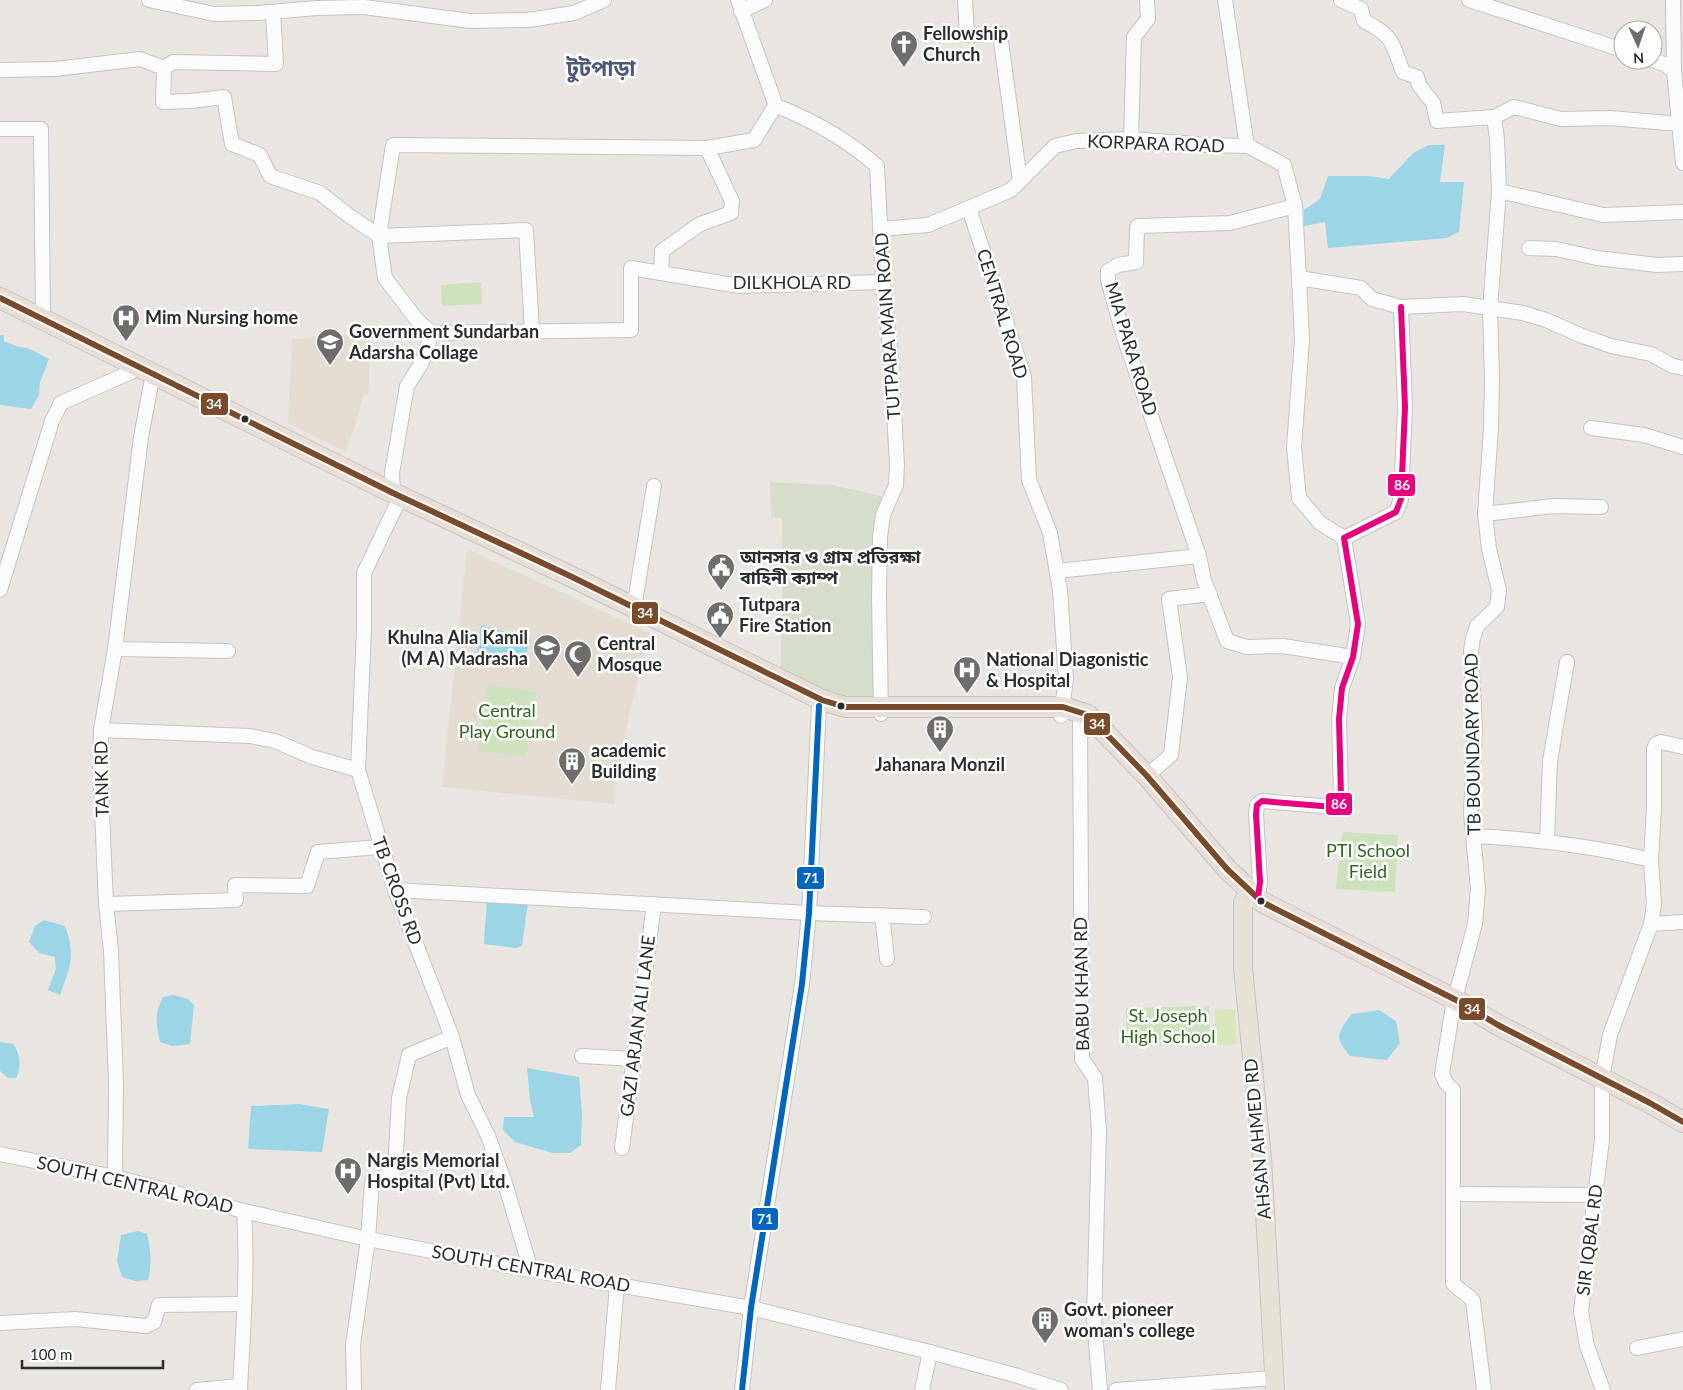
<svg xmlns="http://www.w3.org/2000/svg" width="1683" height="1390" font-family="Lato,'Noto Sans Bengali',sans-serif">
  <rect width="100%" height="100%" fill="#e9e6e2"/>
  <g fill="#e3ddd1">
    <polygon points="370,334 369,393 363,396 358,417 346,452 288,423 292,339"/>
    <polygon points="467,549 650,633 630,710 615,787 615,804 442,787"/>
  </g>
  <g fill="#cee2bd">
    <polygon points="481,282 482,304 442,306 441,285"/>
    <polygon points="488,685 536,692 526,757 478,750"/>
    <polygon points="1342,832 1398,835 1395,892 1336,889"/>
    <polygon points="1209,1006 1210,1044 1126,1046 1126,1008"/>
  </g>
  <polygon fill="#d6ddca" points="770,482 831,485 886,497 875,521 873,705 780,682 783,580 782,518 771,517"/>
  <polygon fill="#d7e6bb" points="1235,1009 1237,1044 1216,1045 1215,1010"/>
  <g fill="#9bd5e6">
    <polygon points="1429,145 1445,145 1440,182 1464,182 1459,232 1447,238 1328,248 1325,222 1304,226 1304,210 1320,199 1328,176 1368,176 1389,179 1413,153"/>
    <polygon points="0,335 4,335 4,341 16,346 30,349 49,359 40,382 39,395 31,409 0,405"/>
    <polygon points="481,625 531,639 521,668 476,660"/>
    <polygon points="487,897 528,902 522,946 516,948 484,944"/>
    <path d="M 44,920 L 65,926 C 76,955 70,967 60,995 L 48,990 L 56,969 L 55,957 L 39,953 L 29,942 L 35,926 Z"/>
    <path d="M 173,995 L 188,999 L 194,1005 L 190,1044 L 173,1046 L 160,1042 C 156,1024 154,1014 163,997 Z"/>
    <path d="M 1379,1010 L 1396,1021 L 1400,1043 L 1387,1060 L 1350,1056 C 1334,1037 1337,1033 1352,1014 Z"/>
    <path d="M 0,1042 L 13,1044 C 20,1052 22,1069 16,1078 L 8,1078 L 0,1071 Z"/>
    <polygon points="527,1068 579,1077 582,1113 581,1145 570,1153 553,1153 515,1142 503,1130 504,1117 534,1117 530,1100"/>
    <polygon points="299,1104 329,1109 322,1152 248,1149 251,1106"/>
    <path d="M 138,1231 L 147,1234 C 151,1250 152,1264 148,1280 L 135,1281 L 122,1277 L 117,1261 L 121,1235 Z"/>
  </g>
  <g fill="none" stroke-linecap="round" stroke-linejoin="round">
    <g stroke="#c5c4c4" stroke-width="16">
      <g id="minor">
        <polyline points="149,0 214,14 258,13 317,8 364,7 470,21 528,20 574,13 604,0"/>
        <path d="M 738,0 L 776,106 C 811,119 849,141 877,166 L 883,282 L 891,357 L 897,465 L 896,485 L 883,515 L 880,537 L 879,598 L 881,714"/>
        <polyline points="965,0 967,35 1000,34 1020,181"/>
        <polyline points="1225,0 1246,140 1248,146 1284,165 1295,206 1299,278 1302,340 1294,447 1299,498 1320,523 1344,538"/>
        <path d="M 1341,0 L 1361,9 L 1364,21 C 1394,36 1392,43 1403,72 L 1417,77 L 1419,85 L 1433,103 L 1437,121 L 1494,117 L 1514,107 L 1561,119 L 1611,118 L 1679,124"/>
        <polyline points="1469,0 1623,50"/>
        <polyline points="1673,0 1674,71 1683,163"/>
        <polyline points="741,11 765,0"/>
        <polyline points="273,12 276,64 173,62 164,68 163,102 191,101 224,97 232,144 260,155 270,176 320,193 348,215 379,236 385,278 417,320 432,333"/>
        <polyline points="1652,60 1664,64 1674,71"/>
        <polyline points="0,70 55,69 140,59 164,68"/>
        <polyline points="0,129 41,129 43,319"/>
        <polyline points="1131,139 1134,37 1148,19 1147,0"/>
        <polyline points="1499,191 1603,215 1683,212"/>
        <polyline points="1295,206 1230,223 1138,226 1137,228 1136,262 1118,265 1108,271 1108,280 1123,334 1199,556 1204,580 1227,641 1247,647 1283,646 1353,657"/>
        <polyline points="969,208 1024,377 1029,480 1050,533 1060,590 1066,679 1061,716"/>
        <polyline points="881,229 928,225 1011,190 1055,146 1076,141 1131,139 1207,145 1248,146"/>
        <polyline points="1529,248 1556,249 1597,258 1657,265 1683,264"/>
        <polyline points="661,273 662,251 700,224 731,213 732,201 707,148"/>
        <polyline points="1299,278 1361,288 1372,299 1401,307 1463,304 1523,313 1546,320 1580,335 1611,346 1651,354 1673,366 1683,368"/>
        <polyline points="532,331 526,230 379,236 393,145 707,148 754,140 775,106"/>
        <polyline points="432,333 421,364 407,386 392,473 393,493 398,502 364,573 364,629 358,770 395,890 452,1037 468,1095 488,1136 504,1180 531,1270"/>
        <polyline points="432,333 631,330 631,268 739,286 883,282"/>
        <polyline points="1591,428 1644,435 1683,447"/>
        <polyline points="1485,514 1553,506 1601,507"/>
        <polyline points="1057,571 1199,556"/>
        <polyline points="0,590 52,421 61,403 131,372"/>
        <polyline points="634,608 654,486"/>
        <polyline points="115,649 228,651"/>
        <polyline points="1080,723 1082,1059 1095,1078 1099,1131 1094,1319 1100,1390"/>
        <polyline points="101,730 250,736 275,741 312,757 358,770"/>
        <polyline points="1147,776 1171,755 1180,677 1169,599 1210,594"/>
        <path d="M 1474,836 C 1534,839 1593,846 1651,860"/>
        <polyline points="1547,841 1550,761 1567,662"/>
        <polyline points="395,890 809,913 924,917"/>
        <polyline points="1258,898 1260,882 1256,814 1257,805 1262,801 1334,807 1339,804 1341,797 1339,719 1342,688 1353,657 1358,624 1344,538 1396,512 1401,499 1405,407 1401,307"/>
        <polyline points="106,904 236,900 235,885 307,886 318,852 380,847"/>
        <polyline points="882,915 887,959"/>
        <polyline points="1651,924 1683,922"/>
        <polyline points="582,1056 634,1059"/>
        <polyline points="1602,1078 1610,1035 1651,924 1654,904 1651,860 1654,807 1654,749 1656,744 1661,742 1683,747"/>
        <polyline points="1602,1086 1602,1140 1581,1311 1587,1346 1603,1390"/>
        <polyline points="622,1148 654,904"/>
        <polyline points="0,1154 115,1177 244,1211 368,1239 531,1270 751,1308 930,1352 1018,1376 1061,1390"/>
        <polyline points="115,1177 116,1083 111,951 106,904 100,766 101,730 115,649 141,437 151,384"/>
        <polyline points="1453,1194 1596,1195"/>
        <polyline points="0,1323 75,1319 146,1326 154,1322 159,1305 244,1304"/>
        <polyline points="1637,1348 1683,1339"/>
        <polyline points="197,1390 240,1386"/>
        <path d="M 240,1390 C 243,1330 248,1270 244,1211"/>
        <polyline points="354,1390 353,1345 368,1239 372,1183 395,1170 399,1098 409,1055 452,1037"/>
        <polyline points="608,1390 617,1285"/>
        <polyline points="742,1390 751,1308 802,984 809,913 819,706"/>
        <polyline points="922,1390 930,1352"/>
        <polyline points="1116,1390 1273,1378"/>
        <path d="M 1484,1390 L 1473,1301 C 1467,1293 1459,1291 1453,1283 L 1453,1090 L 1446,1083 L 1442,1074 L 1453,1006 L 1475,924 L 1478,889 L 1471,813 L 1475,729 L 1471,651 L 1473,638 L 1477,626 L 1497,607 L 1499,590 L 1489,549 L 1485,514 L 1491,428 L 1492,378 L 1490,309 L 1499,191 L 1497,139 L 1494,117"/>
      </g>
    </g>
    <g stroke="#c5c4c2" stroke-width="20">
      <polyline id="major" points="1250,891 1243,902 1243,968 1262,1158 1275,1390"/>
    </g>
    <g stroke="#c5c4c2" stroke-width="22">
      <polyline id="highway" points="0,298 393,493 568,575 822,700 845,707 1063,707 1088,715 1147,776 1227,869 1262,902 1456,1000 1498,1025 1650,1103 1683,1122"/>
    </g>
    <use href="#minor" stroke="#fcfbfb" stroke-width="14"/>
    <use href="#major" stroke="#e6e2d6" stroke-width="18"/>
    <use href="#highway" stroke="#e8ded5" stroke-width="20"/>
    <g stroke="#fff" stroke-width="10">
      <polyline id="bus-1" points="0,298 393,493 568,575 822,700 845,707 1063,707 1088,715 1147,776 1227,869 1262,902 1456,1000 1498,1025 1650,1103 1683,1122"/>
    </g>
    <g stroke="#fff" stroke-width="10">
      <polyline id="bus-2" points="1258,898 1260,882 1256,814 1257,805 1262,801 1334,807 1339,804 1341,797 1339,719 1342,688 1353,657 1358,624 1344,538 1396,512 1401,499 1405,407 1401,307"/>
    </g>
    <g stroke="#fff" stroke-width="10">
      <polyline id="bus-3" points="742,1390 751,1308 802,984 809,913 819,706"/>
    </g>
    <use href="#bus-1" stroke="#7a4b2a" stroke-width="6"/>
    <use href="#bus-2" stroke="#e5007d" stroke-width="6"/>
    <use href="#bus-3" stroke="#0065bd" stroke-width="6"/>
  </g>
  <defs>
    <g id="church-pin" transform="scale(1.4375)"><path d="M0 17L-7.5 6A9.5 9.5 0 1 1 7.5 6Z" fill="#6e6d6c" stroke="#fff"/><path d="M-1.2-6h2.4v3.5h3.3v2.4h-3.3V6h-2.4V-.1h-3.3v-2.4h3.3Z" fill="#fff"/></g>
    <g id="hospital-pin" transform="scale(1.4375)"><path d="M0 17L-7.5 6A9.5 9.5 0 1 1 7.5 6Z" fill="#6e6d6c" stroke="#fff"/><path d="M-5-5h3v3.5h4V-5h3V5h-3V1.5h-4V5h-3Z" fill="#fff"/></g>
    <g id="university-pin" transform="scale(1.4375)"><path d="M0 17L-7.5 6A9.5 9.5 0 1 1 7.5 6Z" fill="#6e6d6c" stroke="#fff"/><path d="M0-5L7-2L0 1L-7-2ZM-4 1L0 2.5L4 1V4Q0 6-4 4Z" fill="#fff"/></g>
    <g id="civic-pin" transform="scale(1.4375)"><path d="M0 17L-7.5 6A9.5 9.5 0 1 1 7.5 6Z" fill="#6e6d6c" stroke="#fff"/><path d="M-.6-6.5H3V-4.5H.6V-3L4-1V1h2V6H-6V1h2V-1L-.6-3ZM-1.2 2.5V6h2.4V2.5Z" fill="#fff"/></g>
    <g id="mosque-pin" transform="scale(1.4375)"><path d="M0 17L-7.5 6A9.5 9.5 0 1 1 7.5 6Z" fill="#6e6d6c" stroke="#fff"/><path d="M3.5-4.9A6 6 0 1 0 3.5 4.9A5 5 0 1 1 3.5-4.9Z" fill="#fff"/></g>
    <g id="building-pin" transform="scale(1.4375)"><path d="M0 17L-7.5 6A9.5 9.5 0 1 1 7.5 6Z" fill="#6e6d6c" stroke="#fff"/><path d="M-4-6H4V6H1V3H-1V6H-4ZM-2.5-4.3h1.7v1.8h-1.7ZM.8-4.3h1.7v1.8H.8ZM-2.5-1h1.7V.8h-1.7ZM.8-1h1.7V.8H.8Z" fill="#fff"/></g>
  </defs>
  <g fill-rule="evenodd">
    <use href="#church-pin" x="904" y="44"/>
    <use href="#hospital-pin" x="126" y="318"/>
    <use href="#university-pin" x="330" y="342"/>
    <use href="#civic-pin" x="721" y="567"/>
    <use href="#civic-pin" x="720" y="615"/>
    <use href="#university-pin" x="547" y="648"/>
    <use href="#mosque-pin" x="578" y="654"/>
    <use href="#hospital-pin" x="967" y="670"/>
    <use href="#building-pin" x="940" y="729"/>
    <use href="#building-pin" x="572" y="761"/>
    <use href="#hospital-pin" x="348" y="1171"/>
    <use href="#building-pin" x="1045" y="1320"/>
  </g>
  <g fill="#2c2c2c" stroke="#fff" stroke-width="2">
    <circle cx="245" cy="419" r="4.5"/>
    <circle cx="841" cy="706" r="4.5"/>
    <circle cx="1261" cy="901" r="4.5"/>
  </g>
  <g text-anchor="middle" stroke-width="5" stroke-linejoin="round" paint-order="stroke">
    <g font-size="18" font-weight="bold" fill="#2c2c2c" stroke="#fff" text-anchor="start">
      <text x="923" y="40">Fellowship<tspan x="923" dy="21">Church</tspan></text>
      <text x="145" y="324">Mim Nursing home</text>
      <text x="349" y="338">Government Sundarban<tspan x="349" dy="21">Adarsha Collage</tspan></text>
      <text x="740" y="563">আনসার ও গ্রাম প্রতিরক্ষা<tspan x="740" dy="21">বাহিনী ক্যাম্প</tspan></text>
      <text x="739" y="611">Tutpara<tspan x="739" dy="21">Fire Station</tspan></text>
      <text x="528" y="644" text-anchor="end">Khulna Alia Kamil<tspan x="528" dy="21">(M A) Madrasha</tspan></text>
      <text x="597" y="650">Central<tspan x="597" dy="21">Mosque</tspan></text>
      <text x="986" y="666">National Diagonistic<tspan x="986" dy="21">&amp; Hospital</tspan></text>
      <text x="591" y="757">academic<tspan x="591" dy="21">Building</tspan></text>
      <text x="940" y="771" text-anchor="middle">Jahanara Monzil</text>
      <text x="367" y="1167">Nargis Memorial<tspan x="367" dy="21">Hospital (Pvt) Ltd.</tspan></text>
      <text x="1064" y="1316">Govt. pioneer<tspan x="1064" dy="21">woman's college</tspan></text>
    </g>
    <g font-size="18" fill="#2c2c2c" stroke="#fff">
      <text transform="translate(1156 144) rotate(2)" y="6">KORPARA ROAD</text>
      <text x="792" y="289">DILKHOLA RD</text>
      <text transform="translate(1002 314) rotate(73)" y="6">CENTRAL ROAD</text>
      <text transform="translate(888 326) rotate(-94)" y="6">TUTPARA MAIN ROAD</text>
      <text transform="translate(1131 349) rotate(73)" y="6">MIA PARA ROAD</text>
      <text transform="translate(1473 744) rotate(-91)" y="6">TB BOUNDARY ROAD</text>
      <text transform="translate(102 779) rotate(-91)" y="6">TANK RD</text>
      <text transform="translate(397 891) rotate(70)" y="6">TB CROSS RD</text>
      <text transform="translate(1082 984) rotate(-91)" y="6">BABU KHAN RD</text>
      <text transform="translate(638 1026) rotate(-83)" y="6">GAZI ARJAN ALI LANE</text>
      <text transform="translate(1258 1139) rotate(-95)" y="6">AHSAN AHMED RD</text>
      <text transform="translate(135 1185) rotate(13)" y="6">SOUTH CENTRAL ROAD</text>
      <text transform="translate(1590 1240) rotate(-83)" y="6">SIR IQBAL RD</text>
      <text transform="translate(531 1269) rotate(10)" y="6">SOUTH CENTRAL ROAD</text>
    </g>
    <g font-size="18" fill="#30651f" stroke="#fff">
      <text x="507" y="717">Central<tspan x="507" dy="21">Play Ground</tspan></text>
      <text x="1368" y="857">PTI School<tspan x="1368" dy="21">Field</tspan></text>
      <text x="1168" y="1022">St. Joseph<tspan x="1168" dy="21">High School</tspan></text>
    </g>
    <g font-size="22" font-weight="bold" fill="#4e587a" stroke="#fff">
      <text x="601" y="76">টুটপাড়া</text>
    </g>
  </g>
  <g stroke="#fff" stroke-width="2">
    <rect x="200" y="392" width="29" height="24" rx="5" fill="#7a4b2a"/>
    <rect x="1387" y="473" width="29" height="24" rx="5" fill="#e5007d"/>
    <rect x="631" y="601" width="28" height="24" rx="5" fill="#7a4b2a"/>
    <rect x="1083" y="712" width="28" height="24" rx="5" fill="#7a4b2a"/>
    <rect x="1325" y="792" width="28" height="24" rx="5" fill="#e5007d"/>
    <rect x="796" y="866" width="29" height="24" rx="5" fill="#0065bd"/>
    <rect x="1458" y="997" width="28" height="24" rx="5" fill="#7a4b2a"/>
    <rect x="751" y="1207" width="28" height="24" rx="5" fill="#0065bd"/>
  </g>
  <g font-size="14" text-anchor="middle" font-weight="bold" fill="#fff">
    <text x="214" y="409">34</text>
    <text x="1402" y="490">86</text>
    <text x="645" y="618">34</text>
    <text x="1097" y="729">34</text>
    <text x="1339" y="809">86</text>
    <text x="811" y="883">71</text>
    <text x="1472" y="1014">34</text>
    <text x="765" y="1224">71</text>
  </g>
  <g transform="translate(1638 45) rotate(177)"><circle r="24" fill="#ffffff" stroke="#ababab"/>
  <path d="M0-4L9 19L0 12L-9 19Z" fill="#6e6d6c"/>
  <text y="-8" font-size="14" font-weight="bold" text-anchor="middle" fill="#2c2c2c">N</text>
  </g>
  <path d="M22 1360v8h141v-8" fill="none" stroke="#2c2c2c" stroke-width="2.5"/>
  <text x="30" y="1360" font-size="15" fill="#2c2c2c" stroke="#ffffff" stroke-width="4" paint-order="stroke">100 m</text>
</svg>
